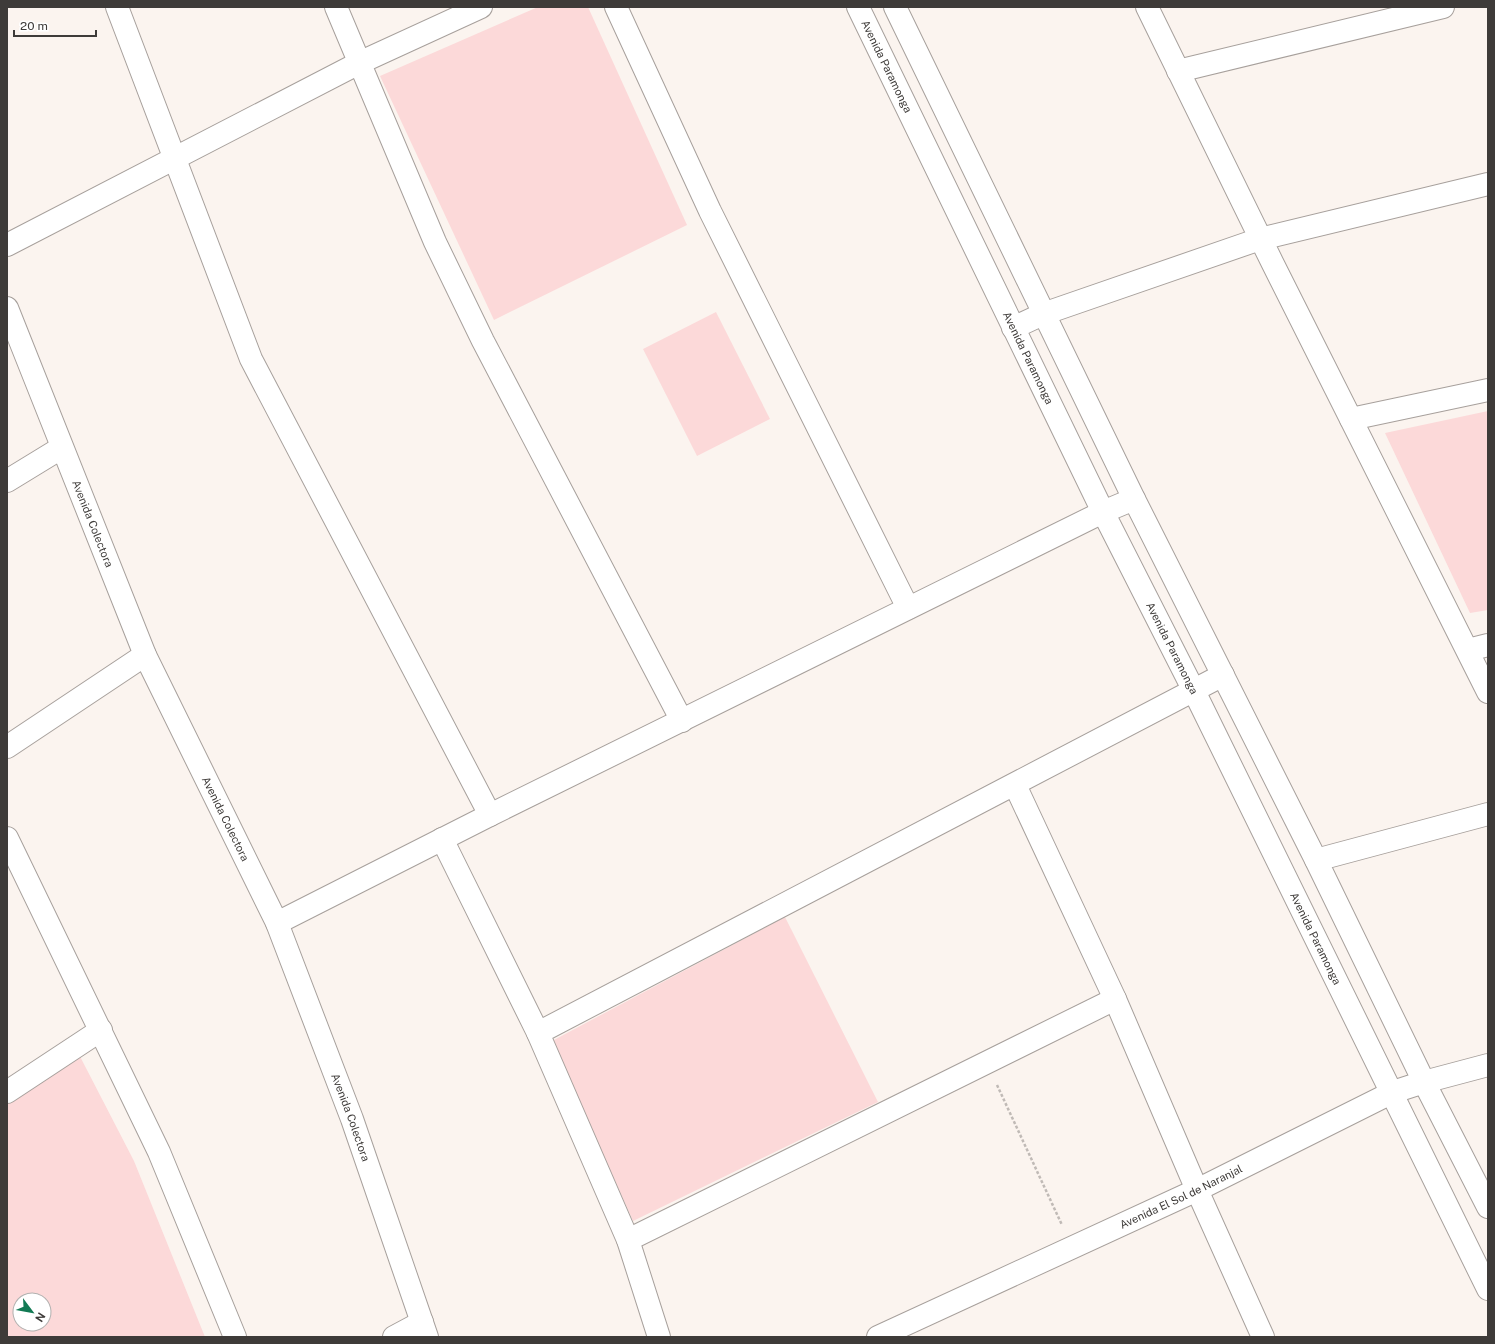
<svg xmlns="http://www.w3.org/2000/svg" width="1495" height="1344" font-family="'Public Sans',sans-serif">
  <rect width="100%" height="100%" fill="#fbf4ef"/>
  <g fill="#fcd9d9" fill-rule="evenodd">
    <polygon points="538,7 588,7 687,225 494,320 380,76"/>
    <polygon points="716,312 770,419 697,456 643,349"/>
    <polygon points="1488,411 1488,610 1470,613 1385,433"/>
    <polygon points="785,917 878,1102 633,1221 552,1041"/>
    <path d="M 71,1039 L 134,1161 L 205,1337 L 7,1337 L 7,1078 ZM 20,1300 L 44,1300 L 44,1324 L 20,1324 Z"/>
  </g>
  <g fill="none" stroke-linecap="round" stroke-linejoin="round">
    <g stroke="#a7a09c" stroke-width="24">
      <g id="minor">
        <polyline points="117,7 251,359 490,815"/>
        <polyline points="336,7 435,242 483,341 682,721"/>
        <polyline points="616,7 710,211 908,608"/>
        <path id="s1" d="M 858,7 L 1103,512 L 1194,691 L 1488,1289"/>
        <polyline points="895,7 1134,499 1316,860 1424,1082 1488,1207"/>
        <polyline points="1147,7 1272,262 1488,692"/>
        <polyline points="1178,71 1443,7"/>
        <polyline points="7,245 359,63 481,7"/>
        <path id="s2" d="M 7,308 L 145,655 L 277,923 L 352,1119 L 427,1337"/>
        <polyline points="1013,328 1043,314 1260,239 1488,184"/>
        <polyline points="1351,419 1488,390"/>
        <polyline points="7,481 61,448"/>
        <polyline points="1468,650 1488,645"/>
        <polyline points="7,747 145,655"/>
        <polyline points="1015,785 1115,999 1197,1190 1263,1337"/>
        <polyline points="7,838 159,1152 235,1337"/>
        <polyline points="442,839 538,1033 628,1240 659,1337"/>
        <polyline points="1316,860 1488,814"/>
        <polyline points="277,923 490,815 1103,512 1134,499"/>
        <polyline points="538,1033 1223,675"/>
        <polyline points="7,1092 101,1030"/>
        <polyline points="628,1240 1115,999"/>
        <polyline points="394,1337 422,1322"/>
        <path id="s3" d="M 878,1337 L 1197,1190 L 1393,1092 L 1424,1082 L 1488,1065"/>
      </g>
    </g>
    <polyline stroke="#c0bab6" stroke-width="2.5" stroke-dasharray="3 2" stroke-linecap="butt" points="997,1085 1062,1225"/>
    <use href="#minor" stroke="#fff" stroke-width="22"/>
  </g>
  <g text-anchor="middle" stroke-width="3" stroke-linejoin="round" paint-order="stroke">
    <g font-size="11" fill="#3e3b39" stroke="#fff">
      <text dy="4" stroke="none"><textPath href="#s1" startOffset="66">Avenida Paramonga</textPath></text>
      <text dy="4" stroke="none"><textPath href="#s1" startOffset="390">Avenida Paramonga</textPath></text>
      <text dy="4" stroke="none"><textPath href="#s2" startOffset="232">Avenida Colectora</textPath></text>
      <text dy="4" stroke="none"><textPath href="#s1" startOffset="714">Avenida Paramonga</textPath></text>
      <text dy="4" stroke="none"><textPath href="#s2" startOffset="556">Avenida Colectora</textPath></text>
      <text dy="4" stroke="none"><textPath href="#s1" startOffset="1038">Avenida Paramonga</textPath></text>
      <text dy="4" stroke="none"><textPath href="#s2" startOffset="880">Avenida Colectora</textPath></text>
      <text dy="4" stroke="none"><textPath href="#s3" startOffset="334">Avenida El Sol de Naranjal</textPath></text>
    </g>
  </g>
  <rect width="1495" height="1344" fill="none" stroke="#3e3b39" stroke-width="16"/>
  <g transform="translate(32 1312) rotate(122)"><circle r="19" fill="#ffffff" stroke="#b2b1b0"/>
  <path d="M0-3L7 15L0 10L-7 15Z" fill="#127a54"/>
  <text y="-6" font-size="11" font-weight="bold" text-anchor="middle" fill="#3e3b39">N</text>
  </g>
  <path d="M14 30v6h82v-6" fill="none" stroke="#3e3b39" stroke-width="2"/>
  <text x="20" y="30" font-size="12" fill="#3e3b39" stroke="#ffffff" stroke-width="3" paint-order="stroke">20 m</text>
</svg>
